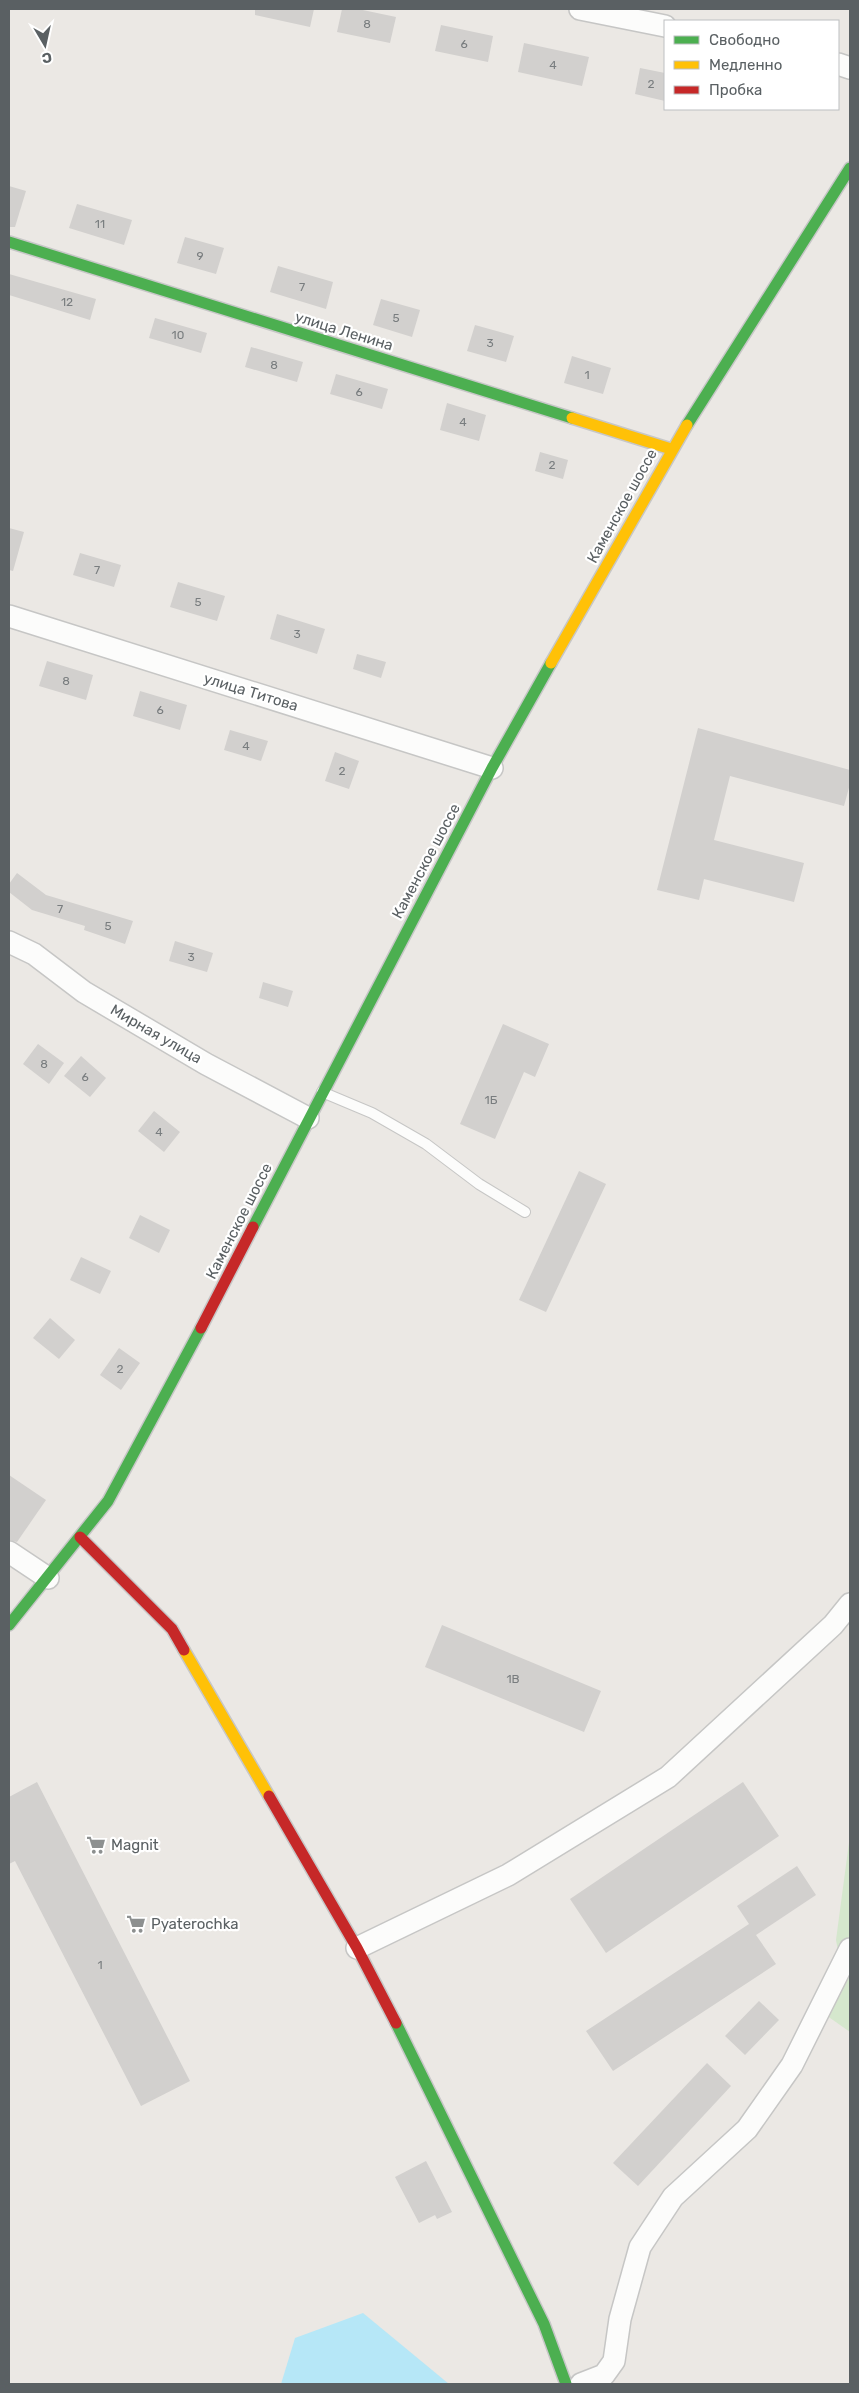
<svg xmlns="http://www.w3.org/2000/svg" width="859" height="2393" font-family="Rubik,sans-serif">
  <rect width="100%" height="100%" fill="#ebe8e4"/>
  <polygon fill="#d5e7cd" points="850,1835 850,2032 823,2013 843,1978 836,1940"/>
  <polygon fill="#b6e7f7" points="363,2313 449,2384 281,2384 295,2338"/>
  <g fill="#d2d0ce">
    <polygon points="255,9 314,9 310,27 255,15"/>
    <polygon points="342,9 358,9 396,17 390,43 337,32"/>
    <polygon points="441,25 493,36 488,62 435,51"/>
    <polygon points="524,43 589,57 582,86 518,72"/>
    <polygon points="640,68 665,73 665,101 635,94"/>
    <polygon points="9,186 26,191 15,227 9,227"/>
    <polygon points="77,204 132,220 124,245 69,228"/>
    <polygon points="185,237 224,248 216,274 177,263"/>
    <polygon points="278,266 333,282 326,309 270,292"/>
    <polygon points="9,274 96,299 90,320 9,295"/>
    <polygon points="381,299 420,310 412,337 373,325"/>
    <polygon points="155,318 207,333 201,353 149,338"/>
    <polygon points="475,325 514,336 506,362 467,351"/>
    <polygon points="251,347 303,362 297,382 245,367"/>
    <polygon points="572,356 611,368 603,394 564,383"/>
    <polygon points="336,374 388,389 382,409 330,394"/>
    <polygon points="447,403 486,415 479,441 440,430"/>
    <polygon points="540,452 568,460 563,479 535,471"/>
    <polygon points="9,528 24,532 13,571 9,570"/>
    <polygon points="80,553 121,565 114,587 73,575"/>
    <polygon points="178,582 225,596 217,621 170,607"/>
    <polygon points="277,614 325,629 317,654 270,639"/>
    <polygon points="357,654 386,662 381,678 353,669"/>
    <polygon points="47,661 93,675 86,700 39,686"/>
    <polygon points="140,691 187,705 180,730 133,716"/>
    <polygon points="698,728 850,770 850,784 844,806 730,776 714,840 804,863 794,902 704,879 699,900 657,890"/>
    <polygon points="230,730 268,741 261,761 224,750"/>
    <polygon points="335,752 359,761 349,789 325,781"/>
    <polygon points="17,873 46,895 133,921 125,944 84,930 85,926 32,910 9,892 9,884"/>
    <polygon points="175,941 213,953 207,972 169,961"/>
    <polygon points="263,982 293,991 288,1007 259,998"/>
    <polygon points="503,1024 549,1044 535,1077 524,1072 495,1139 460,1124"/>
    <polygon points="38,1044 64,1063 49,1084 23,1064"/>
    <polygon points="81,1056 106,1078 90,1097 64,1076"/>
    <polygon points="154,1111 180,1132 164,1152 138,1131"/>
    <polygon points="579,1171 606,1184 546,1312 519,1300"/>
    <polygon points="140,1215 170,1230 159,1253 129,1238"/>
    <polygon points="81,1257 111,1271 100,1294 70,1280"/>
    <polygon points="50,1318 75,1340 59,1359 33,1338"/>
    <polygon points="119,1348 140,1363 121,1390 100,1375"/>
    <polygon points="9,1475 46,1500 17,1542 9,1540"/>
    <polygon points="442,1625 601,1691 584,1732 425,1667"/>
    <polygon points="37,1782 190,2081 141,2106 15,1861 9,1864 9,1797"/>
    <polygon points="743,1782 779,1836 606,1953 570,1899"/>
    <polygon points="797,1866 816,1895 756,1935 776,1964 613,2071 586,2031 749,1924 737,1906"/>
    <polygon points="759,2001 779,2020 745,2055 725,2036"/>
    <polygon points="707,2063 731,2086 638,2186 613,2163"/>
    <polygon points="426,2161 452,2212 437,2219 435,2215 419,2223 395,2177"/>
  </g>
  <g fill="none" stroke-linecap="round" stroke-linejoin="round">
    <g stroke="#c6c6c5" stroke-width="12">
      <polyline id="lane" points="322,1092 372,1113 426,1144 479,1184 525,1212"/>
    </g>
    <g stroke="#c6c6c5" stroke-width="24">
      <g id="street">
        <polyline points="580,9 665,26"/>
        <polyline points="838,64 850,68"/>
        <polyline points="9,616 492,768"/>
        <polyline points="9,942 34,954 84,992 206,1064 308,1118"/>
        <polyline points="9,1552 48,1578"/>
        <polyline points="357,1948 508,1875 668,1777 833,1625 850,1604"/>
        <polyline points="581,2384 604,2375 614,2361 620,2319 640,2247 673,2197 747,2129 792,2065 850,1949"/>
      </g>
    </g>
    <g stroke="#c7c7c7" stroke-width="14">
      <g id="fast">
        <polyline points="9,242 572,418"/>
        <polyline points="687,425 850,168"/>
        <polyline points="253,1227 492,768 551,663"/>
        <polyline points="9,1625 108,1501 201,1328"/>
        <polyline points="396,2023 544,2324 566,2384"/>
      </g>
    </g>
    <g stroke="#c7c7c7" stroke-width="14">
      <g id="slow">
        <polyline points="572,418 671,449"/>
        <polyline points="551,663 687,425"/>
        <polyline points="184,1650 269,1796"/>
      </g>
    </g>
    <g stroke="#c7c7c7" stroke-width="14">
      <g id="jam">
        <polyline points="201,1328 253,1227"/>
        <polyline points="80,1537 172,1629 184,1650"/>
        <polyline points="269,1796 357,1948 396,2023"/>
      </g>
    </g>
    <use href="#lane" stroke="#fcfcfb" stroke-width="10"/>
    <use href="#street" stroke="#fcfcfb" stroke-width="21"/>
    <use href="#fast" stroke="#4caf50" stroke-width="11"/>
    <use href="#slow" stroke="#ffc107" stroke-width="11"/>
    <use href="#jam" stroke="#c62828" stroke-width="11"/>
  </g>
  <defs>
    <g id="supermarket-bare" transform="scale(1.5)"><path d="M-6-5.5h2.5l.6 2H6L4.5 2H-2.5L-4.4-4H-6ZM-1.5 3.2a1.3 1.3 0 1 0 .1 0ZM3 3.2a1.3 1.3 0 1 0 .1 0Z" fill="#8d9090" stroke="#fff" stroke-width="2.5" paint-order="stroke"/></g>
  </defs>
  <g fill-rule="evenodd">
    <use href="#supermarket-bare" x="96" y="1845"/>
    <use href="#supermarket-bare" x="136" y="1924"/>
  </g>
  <g text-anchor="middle" stroke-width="4.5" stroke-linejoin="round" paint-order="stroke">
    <g font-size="12" fill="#797d7f">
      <text x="367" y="28">8</text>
      <text x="464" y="48">6</text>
      <text x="553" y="69">4</text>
      <text x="651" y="88">2</text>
      <text x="100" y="228">11</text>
      <text x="200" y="260">9</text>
      <text x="302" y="291">7</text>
      <text x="67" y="306">12</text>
      <text x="396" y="322">5</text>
      <text x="178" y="339">10</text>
      <text x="490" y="347">3</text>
      <text x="274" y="369">8</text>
      <text x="587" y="379">1</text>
      <text x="359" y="396">6</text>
      <text x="463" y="426">4</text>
      <text x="552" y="469">2</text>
      <text x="97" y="574">7</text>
      <text x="198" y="606">5</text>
      <text x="297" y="638">3</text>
      <text x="66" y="685">8</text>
      <text x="160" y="714">6</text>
      <text x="246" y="750">4</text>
      <text x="342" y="775">2</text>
      <text x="60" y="913">7</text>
      <text x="108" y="930">5</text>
      <text x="191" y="961">3</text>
      <text x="44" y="1068">8</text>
      <text x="85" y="1081">6</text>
      <text x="491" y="1104">1Б</text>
      <text x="159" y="1136">4</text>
      <text x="120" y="1373">2</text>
      <text x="513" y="1683">1В</text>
      <text x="100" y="1969">1</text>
    </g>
    <g font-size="15" fill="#5a6063" stroke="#fff">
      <text transform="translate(344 331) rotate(17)" y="5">улица Ленина</text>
      <text transform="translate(622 506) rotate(-61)" y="5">Каменское шоссе</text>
      <text transform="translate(251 692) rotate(17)" y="5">улица Титова</text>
      <text transform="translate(426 861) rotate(-62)" y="5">Каменское шоссе</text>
      <text transform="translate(156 1034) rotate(30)" y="5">Мирная улица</text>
      <text transform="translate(239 1221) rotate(-63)" y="5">Каменское шоссе</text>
    </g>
    <g font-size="15" fill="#5a6063" stroke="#fff" text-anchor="start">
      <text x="111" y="1850">Magnit</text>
      <text x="151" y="1929">Pyaterochka</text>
    </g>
  </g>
  <rect width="859" height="2393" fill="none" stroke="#5a6063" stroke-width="20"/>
  <rect x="664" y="20" width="175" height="90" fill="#ffffff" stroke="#bdbfc1"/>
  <rect x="674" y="36" width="25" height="8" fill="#4caf50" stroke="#bdbfc1"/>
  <text x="709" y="45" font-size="15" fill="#5a6063">Свободно</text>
  <rect x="674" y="61" width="25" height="8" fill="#ffc107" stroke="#bdbfc1"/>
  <text x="709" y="70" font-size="15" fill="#5a6063">Медленно</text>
  <rect x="674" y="86" width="25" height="8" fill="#c62828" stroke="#bdbfc1"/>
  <text x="709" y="95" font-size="15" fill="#5a6063">Пробка</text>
  <g transform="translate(45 45) rotate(171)" stroke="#ffffff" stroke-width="4" paint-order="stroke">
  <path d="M0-4L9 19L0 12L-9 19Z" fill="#5a6063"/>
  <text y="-8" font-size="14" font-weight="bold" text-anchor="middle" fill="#5a6063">С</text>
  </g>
</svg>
